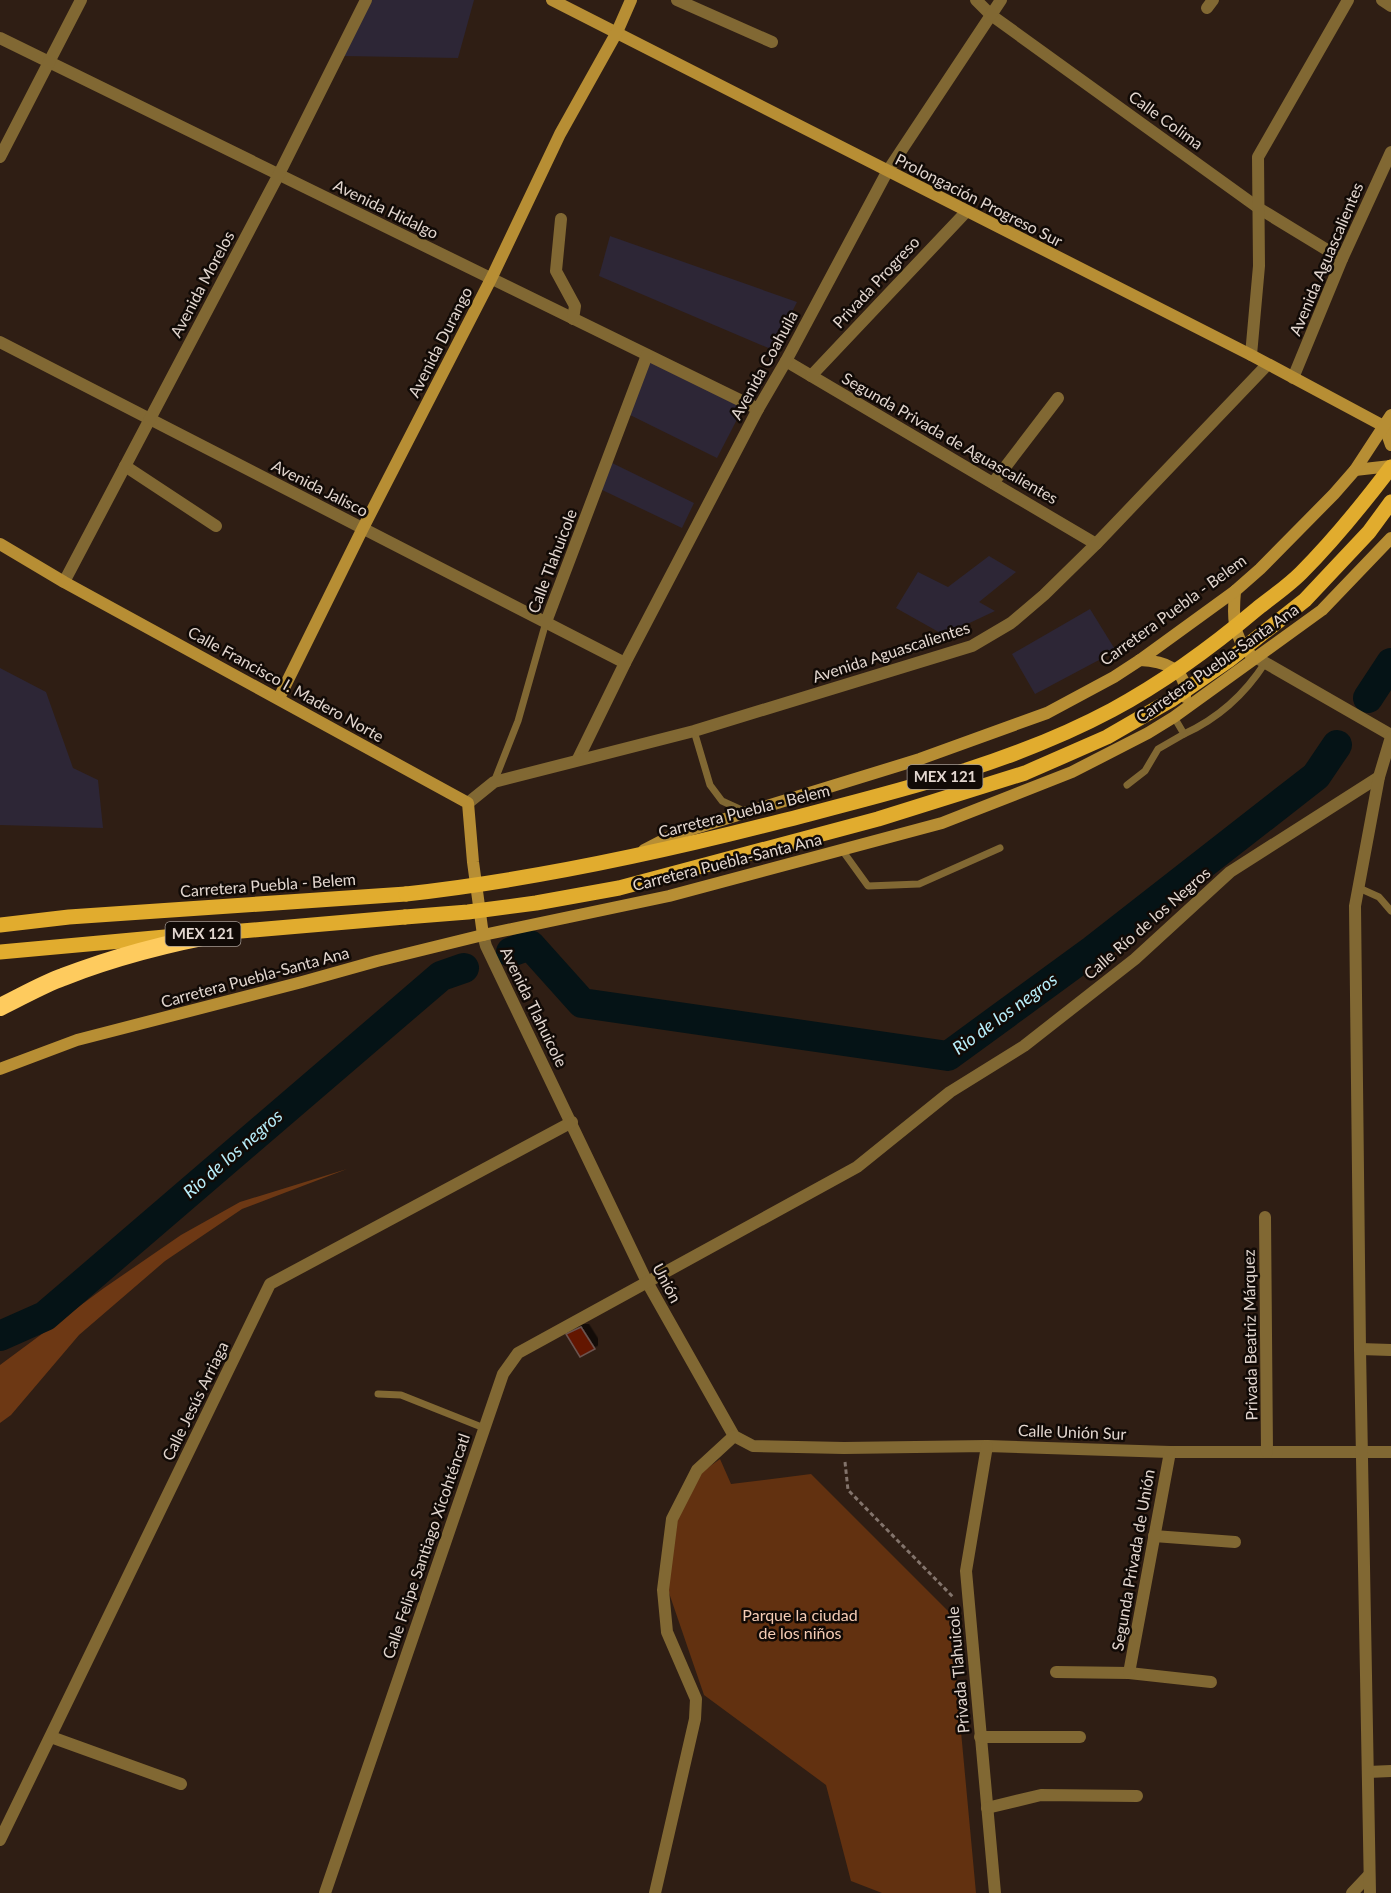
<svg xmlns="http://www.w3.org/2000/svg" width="1391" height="1893" font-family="Lato,sans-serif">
  <defs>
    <filter id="shadow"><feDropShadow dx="5.5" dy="-5.5" stdDeviation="0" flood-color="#0009"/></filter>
  </defs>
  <rect width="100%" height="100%" fill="#2f1e14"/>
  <g fill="#2d2636">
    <polygon points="372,0 474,0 458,58 343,56"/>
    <polygon points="610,236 797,302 773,350 599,276"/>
    <polygon points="649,360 745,404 717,458 628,414"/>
    <polygon points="608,461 694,503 682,528 598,488"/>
    <polygon points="989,556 1016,572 979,602 995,611 944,635 896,608 918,572 948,587"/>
    <polygon points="1090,609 1116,651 1035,694 1012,654"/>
    <polygon points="0,668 46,692 73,768 98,780 103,828 0,825"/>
  </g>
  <polygon fill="#623110" points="720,1459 731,1484 811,1474 950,1613 976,1893 882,1893 851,1881 826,1785 704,1695 668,1590 678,1515 699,1474"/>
  <polygon fill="#6d3814" points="347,1169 242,1209 165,1261 79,1335 11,1415 0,1423 0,1365 104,1288 181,1235 240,1202"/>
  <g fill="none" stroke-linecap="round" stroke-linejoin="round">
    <g stroke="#051316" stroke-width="30">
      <polyline points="1368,698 1391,663"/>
      <polyline points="511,952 530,945 582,1003 948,1056 1093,950 1316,776 1337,745"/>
      <polyline points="0,1336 45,1316 441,976 464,968"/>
    </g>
  </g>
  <polygon fill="#631705" stroke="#6b544f" stroke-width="1.5" filter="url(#shadow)" points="581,1327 595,1349 580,1357 566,1334"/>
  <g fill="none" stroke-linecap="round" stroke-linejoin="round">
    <polyline stroke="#83746c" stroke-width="3" stroke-dasharray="4.5 3" stroke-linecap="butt" points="845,1462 848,1490 954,1598"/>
    <g stroke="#816833" stroke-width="7">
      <polyline points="694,731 710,785 722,801 746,812"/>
      <path d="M 1184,734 C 1217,719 1245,694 1265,663"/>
      <polyline points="494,782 518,721 546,622"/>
      <polyline points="1127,785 1145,771 1158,749 1184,734 1174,717"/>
      <polyline points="842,850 868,886 919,884 1000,848"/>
      <polyline points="1359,888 1379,897 1391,911"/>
      <polyline points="378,1394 401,1395 484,1428"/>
    </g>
    <g stroke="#816833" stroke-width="12">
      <polyline points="677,0 772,42"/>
      <polyline points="976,0 991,15 1260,209 1342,259"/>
      <polyline points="1382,0 1391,6"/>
      <polyline points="1207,8 1213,0"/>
      <polyline points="0,38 758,409"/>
      <polyline points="0,157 81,0"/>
      <polyline points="561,219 556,271 575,306 573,319"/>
      <polyline points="0,342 625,663"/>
      <polyline points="1251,355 1259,266 1258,157 1348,0"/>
      <polyline points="786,361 1096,544"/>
      <polyline points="811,376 966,212"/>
      <polyline points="1293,378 1342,259 1391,152"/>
      <polyline points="125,466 216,526"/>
      <polyline points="993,483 1058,398"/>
      <polyline points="64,582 279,174 366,0"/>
      <polyline points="546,622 647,355"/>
      <polyline points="1257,658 1391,735"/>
      <polyline points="578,759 625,663 758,409 786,361 887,172 1001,0"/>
      <polyline points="468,803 494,782 694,731 972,646 1011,623 1044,595 1096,544 1267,365"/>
      <polyline points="483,935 486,946 647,1282 734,1436 753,1446 844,1448 987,1446 1170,1452 1391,1452"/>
      <polyline points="1265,1217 1267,1452"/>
      <polyline points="1360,1349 1391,1350"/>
      <polyline points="987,1446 966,1571 995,1893"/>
      <polyline points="1154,1536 1235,1542"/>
      <polyline points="1056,1672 1129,1673 1211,1682"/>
      <polyline points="1129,1673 1170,1452"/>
      <polyline points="51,1737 181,1784"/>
      <polyline points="980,1737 1080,1737"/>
      <polyline points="1368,1772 1391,1771"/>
      <polyline points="987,1808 1041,1795 1137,1796"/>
      <polyline points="0,1840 270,1284 572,1122"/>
      <polyline points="325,1893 503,1374 518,1353 857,1167 950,1092 1024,1046 1135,959 1230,872 1379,777"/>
      <polyline points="655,1893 695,1719 696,1699 667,1632 663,1590 672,1519 697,1470 734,1436"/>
      <polyline points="1352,1893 1369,1875"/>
      <polyline points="1370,1893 1360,1349 1355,906 1379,777 1391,737"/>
    </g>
    <g stroke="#b78e34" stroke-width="12">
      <polyline points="552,0 1251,355 1391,430"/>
      <polyline points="1386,425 1384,425 1391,445"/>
      <polyline points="1355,470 1391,466"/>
      <polyline points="0,544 64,582 468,803 473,862 483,935"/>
      <path d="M 1235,591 C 1233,614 1232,636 1250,654"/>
      <path d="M 1140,660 C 1163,661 1188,668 1185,697"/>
      <polyline points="279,698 363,528 491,279 560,134 617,32 631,0"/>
      <polyline points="644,850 673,835 920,759 1047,713 1114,677 1140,660 1235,591 1260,569 1334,494 1355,470 1391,415"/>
      <polyline points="0,1069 77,1040 302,982 377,961 483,935 669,896 942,823 1072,772 1148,733 1174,717 1322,610 1391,538"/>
    </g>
    <g stroke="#e1ac2e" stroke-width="15">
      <polyline points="0,925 69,917 406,894"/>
      <polyline points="218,933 405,917"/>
      <polyline points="0,952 176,936"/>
    </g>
    <path stroke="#fecb5e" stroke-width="18" d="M 0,1007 C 21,997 41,985 63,977 C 117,956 172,942 229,932"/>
    <g stroke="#e1ac2e" stroke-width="15">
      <path d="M 406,894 C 533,880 658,853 782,821 C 894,792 1009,765 1112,710 C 1164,682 1213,646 1258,608 C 1272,597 1288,586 1301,573 C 1334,540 1363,504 1391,467"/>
      <polyline points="405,917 468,912 536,903 619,888 878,819 1025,773 1107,737 1171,700 1229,660 1305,600 1369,532 1391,502"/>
    </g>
  </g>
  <g text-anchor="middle" stroke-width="5" stroke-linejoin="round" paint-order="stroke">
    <g fill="#110a06" stroke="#a39993" stroke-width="1.5">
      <rect x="907.5" y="765" width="75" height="24" rx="4.5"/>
      <rect x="165.5" y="922" width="75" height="24" rx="4.5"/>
    </g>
    <g font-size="15" font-weight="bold" fill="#e2d6cf">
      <text x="945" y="782">MEX 121</text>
      <text x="203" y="939">MEX 121</text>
    </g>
    <g font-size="16" fill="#e2d6cf" stroke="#110a06">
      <text transform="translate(1166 120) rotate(36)" y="6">Calle Colima</text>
      <text transform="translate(979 200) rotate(27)" y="6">Prolongación Progreso Sur</text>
      <text transform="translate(386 209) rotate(26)" y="6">Avenida Hidalgo</text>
      <text transform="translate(1326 259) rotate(-67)" y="6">Avenida Aguascalientes</text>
      <text transform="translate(876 282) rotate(-47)" y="6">Privada Progreso</text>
      <text transform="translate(202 284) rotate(-62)" y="6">Avenida Morelos</text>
      <text transform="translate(440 342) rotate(-63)" y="6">Avenida Durango</text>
      <text transform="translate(764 365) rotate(-61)" y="6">Avenida Coahuila</text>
      <text transform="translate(950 438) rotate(30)" y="6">Segunda Privada de Aguascalientes</text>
      <text transform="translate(320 488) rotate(27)" y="6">Avenida Jalisco</text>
      <text transform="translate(552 561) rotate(-69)" y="6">Calle Tlahuicole</text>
      <text transform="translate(1173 610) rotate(-36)" y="6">Carretera Puebla - Belem</text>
      <text transform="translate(891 652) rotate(-18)" y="6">Avenida Aguascalientes</text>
      <text transform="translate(1217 663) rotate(-35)" y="6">Carretera Puebla-Santa Ana</text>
      <text transform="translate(286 684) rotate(29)" y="6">Calle Francisco I. Madero Norte</text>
      <text transform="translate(744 811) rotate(-14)" y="6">Carretera Puebla - Belem</text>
      <text transform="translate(727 862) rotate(-14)" y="6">Carretera Puebla-Santa Ana</text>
      <text transform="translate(268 885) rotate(-4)" y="6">Carretera Puebla - Belem</text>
      <text transform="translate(1147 923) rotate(-41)" y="6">Calle Río de los Negros</text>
      <text transform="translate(255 977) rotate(-15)" y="6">Carretera Puebla-Santa Ana</text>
      <text transform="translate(534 1007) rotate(64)" y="6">Avenida Tlahuicole</text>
      <text transform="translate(667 1283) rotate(62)" y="6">Unión</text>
      <text transform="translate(1250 1335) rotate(-91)" y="6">Privada Beatriz Márquez</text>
      <text transform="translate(195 1401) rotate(-64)" y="6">Calle Jesús Arriaga</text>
      <text transform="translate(1072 1432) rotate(2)" y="6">Calle Unión Sur</text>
      <text transform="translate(426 1546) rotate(-71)" y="6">Calle Felipe Santiago Xicohténcatl</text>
      <text transform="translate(1133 1560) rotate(-80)" y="6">Segunda Privada de Unión</text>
      <text transform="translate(958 1670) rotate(-95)" y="6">Privada Tlahuicole</text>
    </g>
    <g font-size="16" fill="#f5ccb5" stroke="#110a06">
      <text x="800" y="1621">Parque la ciudad<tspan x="800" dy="18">de los niños</tspan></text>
    </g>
    <g font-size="18" font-style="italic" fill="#b8eefa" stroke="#110a06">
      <text transform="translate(1005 1014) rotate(-36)" y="6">Rio de los negros</text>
      <text transform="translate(233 1154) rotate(-41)" y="6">Rio de los negros</text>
    </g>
  </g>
</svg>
